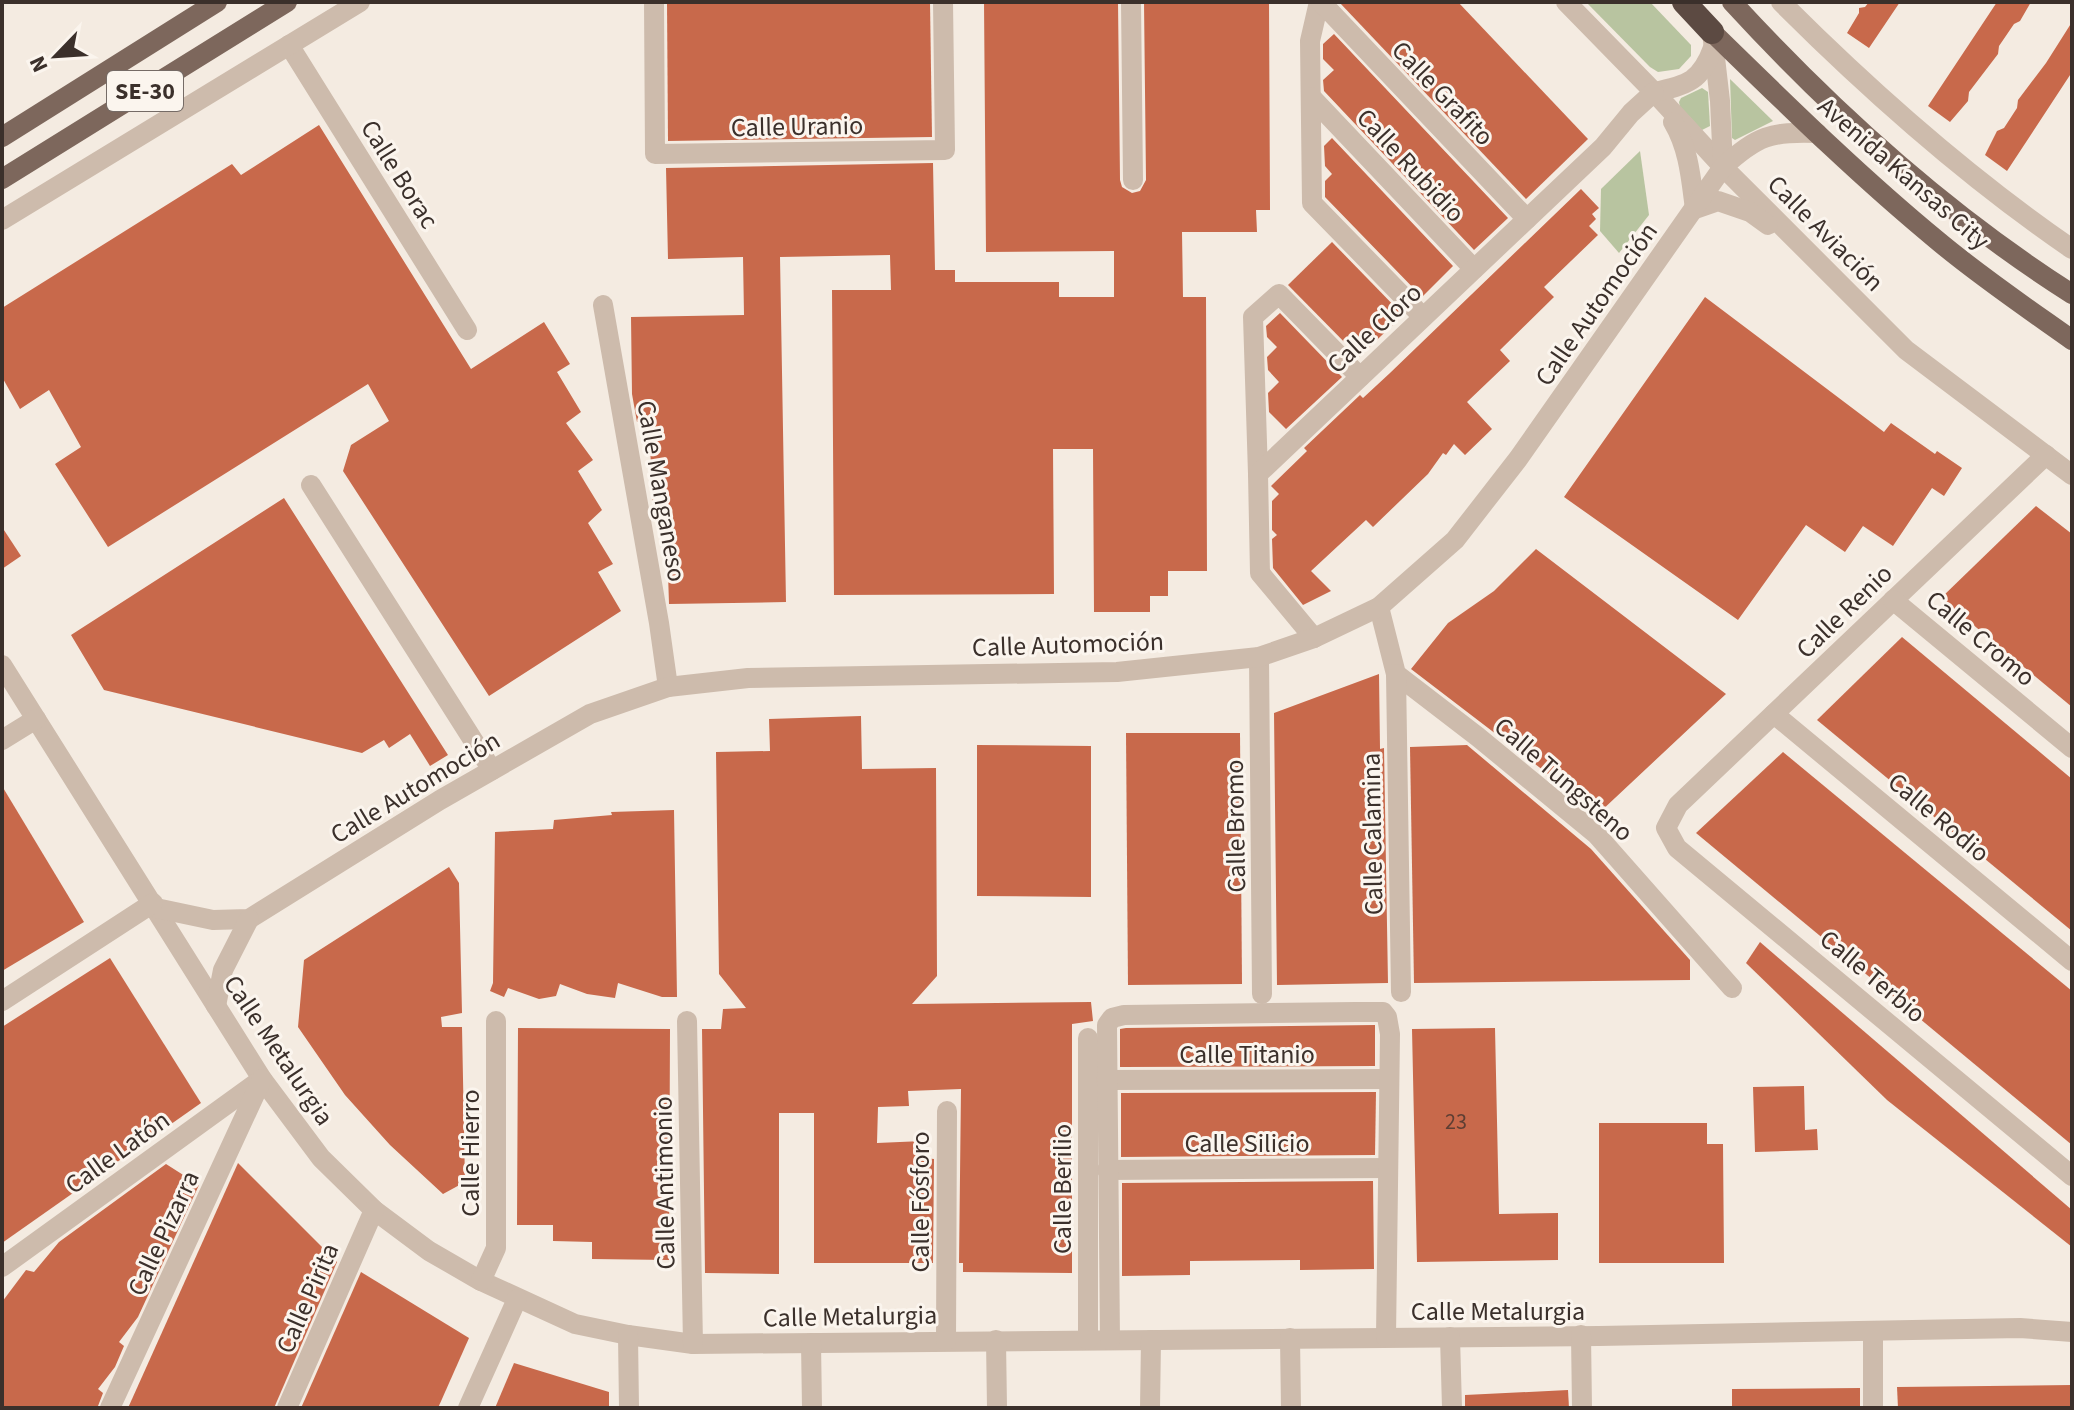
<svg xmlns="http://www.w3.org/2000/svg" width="2074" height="1410" font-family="'Source Sans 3',sans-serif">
  <rect width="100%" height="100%" fill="#f4ebe1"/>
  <g fill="#b8c4a0">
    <polygon points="1586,2 1650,2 1691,45 1691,56 1679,69 1658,72 1650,67"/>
    <polygon points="1730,79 1773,121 1735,140 1732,138"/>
    <polygon points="1702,88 1708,92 1710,126 1702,130 1680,107 1679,102 1681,98"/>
    <polygon points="1640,151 1649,215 1619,253 1600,231 1601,189"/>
  </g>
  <g fill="#c8694b">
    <polygon points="667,2 930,2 932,137 668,141"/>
    <polygon points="984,2 1118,2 1120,180 1122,187 1132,193 1140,191 1146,180 1144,2 1269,2 1270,210 1256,210 1257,232 1182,232 1183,297 1206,297 1207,571 1168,571 1168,596 1150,596 1150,612 1094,612 1093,449 1053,449 1054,594 834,595 832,290 891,290 890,255 780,257 786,602 669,604 666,512 653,512 649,422 637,422 632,394 631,317 744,315 743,257 668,259 666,168 933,163 935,270 955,270 955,282 1059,282 1059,297 1114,297 1114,251 986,252"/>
    <polygon points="1339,2 1458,2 1588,139 1526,199"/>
    <polygon points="1869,2 1900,2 1869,48 1847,33 1859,13 1859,8 1865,7"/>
    <polygon points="1997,2 2031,2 2020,21 2014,24 1999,46 1998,54 1969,92 1968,101 1950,122 1928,106"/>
    <polygon points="2072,22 2072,72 2007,171 1985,155 1997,131 2004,128 2017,108 2018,100 2046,63"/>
    <polygon points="1334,34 1508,218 1474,250 1324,91 1323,80 1334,70 1323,59 1323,44"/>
    <polygon points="319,125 471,369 544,322 570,364 557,372 581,412 566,423 593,460 578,471 602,510 588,523 613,564 598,572 621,611 489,696 343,471 351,445 389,421 368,384 108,547 55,464 81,447 49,390 20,409 2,377 2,308 232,164 241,175"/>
    <polygon points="1332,138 1453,266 1422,297 1325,197 1325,181 1332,174 1325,166 1324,146"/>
    <polygon points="1581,189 1599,208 1592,214 1596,219 1589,226 1598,235 1544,287 1554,297 1500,350 1510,361 1467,402 1492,429 1465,455 1454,444 1446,455 1443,453 1428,474 1373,527 1366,520 1311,571 1331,591 1303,605 1273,568 1272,539 1277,535 1272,530 1272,501 1279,494 1271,486 1307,451 1304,448 1360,395 1363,398 1390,373"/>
    <polygon points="1332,242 1403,315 1359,357 1288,285"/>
    <polygon points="1705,297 1884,432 1891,423 1935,454 1937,451 1962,468 1944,496 1932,488 1893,546 1863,526 1845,552 1806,525 1738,620 1564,497"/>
    <polygon points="1280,313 1342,377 1286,429 1269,412 1268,393 1279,382 1268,370 1267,357 1277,347 1267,337 1266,326"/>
    <polygon points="284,498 448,755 430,766 410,734 389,748 384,740 362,753 104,690 71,635"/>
    <polygon points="2036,506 2072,534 2072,707 1941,598"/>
    <polygon points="2,527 21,556 2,569"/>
    <polygon points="1536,549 1726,694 1599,813 1411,669 1448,623 1494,591"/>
    <polygon points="1902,637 2072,779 2072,931 1817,720"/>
    <polygon points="1379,674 1380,749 1384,748 1388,983 1277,985 1274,713"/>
    <polygon points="861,716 862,769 936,768 937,976 912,1004 1091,1002 1093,1021 1072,1024 1072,1273 963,1272 963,1263 959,1263 961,1089 908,1091 909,1106 878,1107 877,1143 923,1141 925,1158 934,1159 933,1263 814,1263 814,1113 779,1113 779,1274 705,1273 702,1029 721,1029 723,1009 746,1008 719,974 716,752 770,751 769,719"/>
    <polygon points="1126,733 1240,733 1242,984 1128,985"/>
    <polygon points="977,745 1091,746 1091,897 977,896"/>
    <polygon points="1467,745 1591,849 1690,960 1690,980 1414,983 1410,747"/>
    <polygon points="1783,752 2072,991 2072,1145 1696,833"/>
    <polygon points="2,786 84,922 2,971"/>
    <polygon points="674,810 677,997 662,997 618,983 615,998 587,994 560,984 556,996 539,999 508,988 504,997 490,991 493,983 495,832 553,829 554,820 612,815 611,812"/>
    <polygon points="449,867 459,883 462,1013 441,1017 442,1027 462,1027 465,1182 443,1194 390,1145 345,1095 298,1027 304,960"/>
    <polygon points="1760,942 2072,1210 2072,1247 1887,1100 1746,963"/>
    <polygon points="110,958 201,1103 2,1243 2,1027"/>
    <polygon points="1375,1025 1375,1066 1120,1067 1120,1029 1126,1028"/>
    <polygon points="518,1028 670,1029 669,1260 592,1259 592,1242 553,1241 553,1225 517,1225"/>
    <polygon points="1495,1028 1499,1214 1558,1213 1558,1260 1417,1262 1412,1029"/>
    <polygon points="1804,1086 1805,1130 1817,1129 1818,1150 1755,1152 1753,1087"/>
    <polygon points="1376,1092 1375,1155 1121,1157 1121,1093"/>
    <polygon points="1599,1123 1707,1123 1707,1144 1723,1144 1724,1263 1599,1263"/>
    <polygon points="238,1163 337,1262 274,1408 128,1408"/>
    <polygon points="166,1164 199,1185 138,1317 119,1342 124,1346 115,1367 98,1389 103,1393 98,1406 2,1408 2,1302 26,1270 34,1272 59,1242"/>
    <polygon points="1373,1181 1374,1269 1300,1270 1300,1260 1190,1261 1190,1275 1122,1276 1122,1183"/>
    <polygon points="361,1272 469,1338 438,1408 301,1408"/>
    <polygon points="514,1363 609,1392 609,1408 495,1408"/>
    <polygon points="2072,1385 2072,1408 1898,1408 1897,1387"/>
    <polygon points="1860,1388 1860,1408 1732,1408 1732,1389"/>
    <polygon points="1568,1390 1569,1408 1465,1408 1465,1395"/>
  </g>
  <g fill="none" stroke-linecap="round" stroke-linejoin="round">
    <g stroke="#cdbbac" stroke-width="20">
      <polyline points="654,2 655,154 945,150 943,2"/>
      <polyline points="1131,2 1133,180"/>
      <polyline points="1319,2 1310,41 1312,203 1423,317"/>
      <polyline points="1321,2 1527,219"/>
      <polyline points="1566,2 1654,92 1723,167 1906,350 2072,475"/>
      <path d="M 1781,2 C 1871,92 1967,177 2072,249"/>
      <polyline points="1712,32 1720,101 1723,167"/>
      <polyline points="289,45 467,330"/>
      <path d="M 1654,92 C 1688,85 1701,81 1713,48"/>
      <polyline points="1311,97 1474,269"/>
      <path d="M 1673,122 C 1689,149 1691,179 1695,209 L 1718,201 L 1750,212 L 1768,225"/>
      <polyline points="2,220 360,2"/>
      <polyline points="603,305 659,623 668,687"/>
      <polyline points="2046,455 1678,805 1666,828 1677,848 2072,1176"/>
      <polyline points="1258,474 1253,317 1279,294 1360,377"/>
      <polyline points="311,485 492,770"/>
      <polyline points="1893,600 2072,748"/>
      <polyline points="1379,607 1396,674 1478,737 1596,834 1732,988"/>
      <polyline points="1314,638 1260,573 1258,474 1603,147 1631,113 1654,92"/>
      <polyline points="1259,657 1262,994"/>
      <polyline points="2,665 262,1079 321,1158 374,1210 429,1251 481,1281 575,1324 628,1335 693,1344 1599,1336 2020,1328 2072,1332"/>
      <polyline points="1396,674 1401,992"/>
      <polyline points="1774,714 2072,961"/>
      <polyline points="2,740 36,719"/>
      <path d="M 156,908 L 213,920 L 249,919 L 440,800 L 590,714 L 668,687 L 748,678 L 1117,672 L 1259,657 L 1314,638 L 1379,607 L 1455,540 L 1518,459 L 1723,167 C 1757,136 1771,131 1817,133"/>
      <polyline points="2,1001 153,903"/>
      <polyline points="216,1006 223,970 249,919"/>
      <polyline points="687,1021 693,1344"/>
      <polyline points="1088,1038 1088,1340"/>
      <polyline points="1106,1080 1389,1079"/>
      <polyline points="1107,1170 1387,1168"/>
      <polyline points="2,1267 259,1081"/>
      <polyline points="481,1281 496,1248 496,1021"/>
      <polyline points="1873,1331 1873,1408"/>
      <polyline points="628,1335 629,1408"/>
      <polyline points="1581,1335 1582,1408"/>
      <polyline points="1450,1337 1452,1408"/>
      <polyline points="1290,1338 1291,1408"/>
      <polyline points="996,1340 997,1408"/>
      <polyline points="1110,1340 1107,1025 1112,1018 1124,1015 1356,1012 1383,1012 1387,1017 1390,1034 1386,1337"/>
      <polyline points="946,1341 947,1111"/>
      <polyline points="811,1343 812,1408"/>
      <polyline points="110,1408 262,1079"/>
      <polyline points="287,1408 374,1210"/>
      <polyline points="468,1408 517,1299"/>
      <polyline points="1150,1408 1151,1340"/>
    </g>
    <g stroke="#7d675c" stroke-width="20">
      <path d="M 1732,2 C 1833,112 1946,214 2072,294"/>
      <path d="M 1712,32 C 1786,104 1859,176 1938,241 C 1981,277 2027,308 2072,340"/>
      <polyline points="2,137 217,2"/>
      <polyline points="2,179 287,2"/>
    </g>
    <polyline stroke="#5c4a42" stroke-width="24" points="1684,2 1712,32"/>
  </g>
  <g text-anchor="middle" stroke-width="6" stroke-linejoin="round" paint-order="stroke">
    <g font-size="22" fill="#5e3e33">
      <text x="1456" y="1129">23</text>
    </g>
    <rect fill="#fbf5ee" stroke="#756b66" stroke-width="2" x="107" y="71" width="76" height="40" rx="6"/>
    <g font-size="24" font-weight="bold" fill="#3b302b">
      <text x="145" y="99">SE-30</text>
    </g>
    <g font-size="26" fill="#3b302b" stroke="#fbf5ee">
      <text transform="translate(1443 93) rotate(46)" y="9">Calle Grafito</text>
      <text transform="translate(797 126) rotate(-1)" y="9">Calle Uranio</text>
      <text transform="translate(1411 165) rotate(47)" y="9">Calle Rubidio</text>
      <text transform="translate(1904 173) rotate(41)" y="9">Avenida Kansas City</text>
      <text transform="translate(400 174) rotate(58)" y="9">Calle Borac</text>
      <text transform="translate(1826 233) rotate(45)" y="9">Calle Aviación</text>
      <text transform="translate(1596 304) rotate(-55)" y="9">Calle Automoción</text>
      <text transform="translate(1374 328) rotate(-43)" y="9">Calle Cloro</text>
      <text transform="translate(662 491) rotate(80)" y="9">Calle Manganeso</text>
      <text transform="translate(1844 611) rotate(-44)" y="9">Calle Renio</text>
      <text transform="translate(1981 638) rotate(40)" y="9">Calle Cromo</text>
      <text transform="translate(1068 644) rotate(-2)" y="9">Calle Automoción</text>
      <text transform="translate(1564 779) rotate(41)" y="9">Calle Tungsteno</text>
      <text transform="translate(415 787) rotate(-31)" y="9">Calle Automoción</text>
      <text transform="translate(1939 817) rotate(40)" y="9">Calle Rodio</text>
      <text transform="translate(1235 826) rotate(-91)" y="9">Calle Bromo</text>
      <text transform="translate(1372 834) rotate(-91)" y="9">Calle Calamina</text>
      <text transform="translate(1873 976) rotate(40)" y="9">Calle Terbio</text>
      <text transform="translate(279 1050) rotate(56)" y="9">Calle Metalurgia</text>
      <text x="1247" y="1063">Calle Titanio</text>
      <text x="1247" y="1152">Calle Silicio</text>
      <text transform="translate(117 1152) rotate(-36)" y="9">Calle Latón</text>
      <text transform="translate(470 1153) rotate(-90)" y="9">Calle Hierro</text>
      <text transform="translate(664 1183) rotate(-91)" y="9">Calle Antimonio</text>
      <text transform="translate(1062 1189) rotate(-90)" y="9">Calle Berilio</text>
      <text transform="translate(920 1202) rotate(-90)" y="9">Calle Fósforo</text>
      <text transform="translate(163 1233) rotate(-65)" y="9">Calle Pizarra</text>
      <text transform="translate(307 1298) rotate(-66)" y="9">Calle Pirita</text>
      <text x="1498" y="1320">Calle Metalurgia</text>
      <text transform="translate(850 1316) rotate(-1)" y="9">Calle Metalurgia</text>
    </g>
  </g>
  <rect width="2074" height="1410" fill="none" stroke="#3b302b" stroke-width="8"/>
  <g transform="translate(56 56) rotate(245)" stroke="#fbf5ee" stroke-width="6" paint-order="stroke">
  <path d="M0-6L14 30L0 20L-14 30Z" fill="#3b302b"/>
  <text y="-12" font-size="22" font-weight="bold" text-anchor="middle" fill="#3b302b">N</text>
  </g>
</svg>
